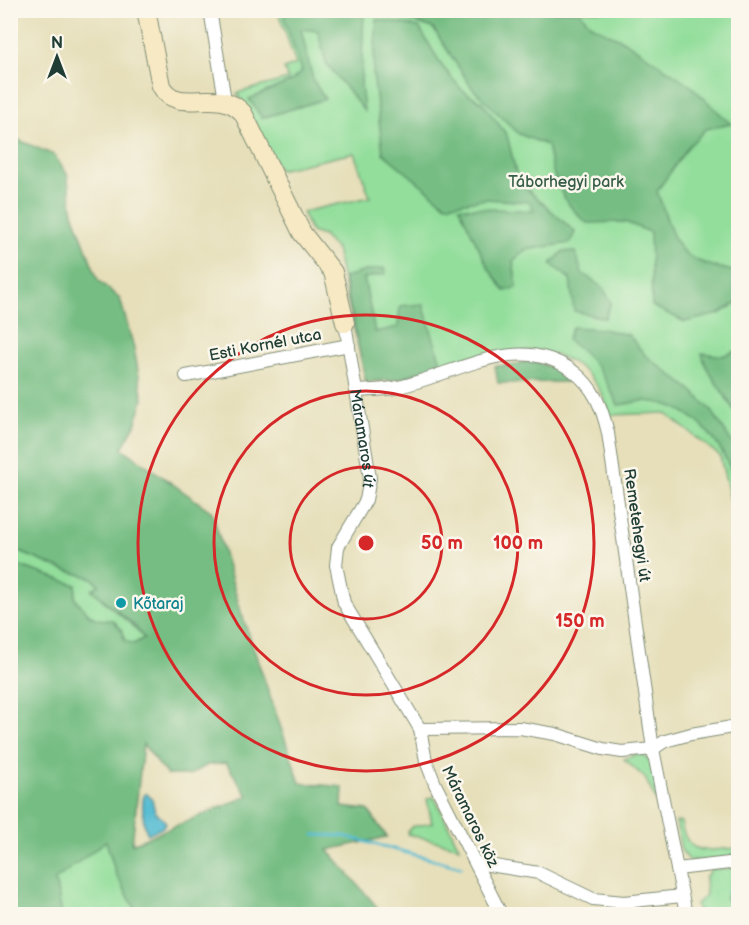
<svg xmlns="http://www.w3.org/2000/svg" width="749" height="925" font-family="'Balsamiq Sans',sans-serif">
  <rect width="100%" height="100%" fill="#fbf7ec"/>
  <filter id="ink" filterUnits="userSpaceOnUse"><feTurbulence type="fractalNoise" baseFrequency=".0167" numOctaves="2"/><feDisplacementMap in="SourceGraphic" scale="12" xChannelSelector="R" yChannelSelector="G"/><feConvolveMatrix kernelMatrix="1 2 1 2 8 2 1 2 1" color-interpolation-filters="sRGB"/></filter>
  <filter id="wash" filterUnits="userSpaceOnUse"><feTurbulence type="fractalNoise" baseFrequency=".008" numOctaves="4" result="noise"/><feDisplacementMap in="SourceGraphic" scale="24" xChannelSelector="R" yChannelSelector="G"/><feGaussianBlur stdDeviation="1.35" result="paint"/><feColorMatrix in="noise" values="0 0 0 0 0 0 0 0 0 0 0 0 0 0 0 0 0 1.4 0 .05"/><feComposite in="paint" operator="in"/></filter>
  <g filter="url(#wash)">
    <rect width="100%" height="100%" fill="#e6dfba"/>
    <g fill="#93de9b" stroke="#598e68" stroke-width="1.5">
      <path d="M 278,11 L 738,11 L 738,533 L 720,456 L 665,413 L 610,415 C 598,370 563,348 518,351 L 399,379 L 366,382 L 336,249 L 323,236 L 311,232 L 302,212 L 370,197 L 354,153 L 279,170 L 237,93 L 288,79 L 284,69 L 296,64 Z"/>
      <path d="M 10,548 L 61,569 L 92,578 L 100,585 L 92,589 C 107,607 129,619 144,638 L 134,644 L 124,641 L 121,629 C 97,621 90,618 75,598 L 76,585 L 11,563 Z"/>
      <path d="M 637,754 C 657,754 656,790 659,806 L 645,778 L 624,759 Z"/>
      <polygon points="434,797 459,847 407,834 411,827 432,823 427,799"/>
      <path d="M 676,822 L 681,822 C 687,859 708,849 738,848 L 738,855 L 705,861 L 689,860 L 681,850 Z"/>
      <polygon points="106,840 116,874 138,914 62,914 54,880"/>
      <polygon points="738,868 726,898 735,914 699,914 696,904 706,895 705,878 711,869"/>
    </g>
    <g fill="#76bd83" stroke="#4a7d5c" stroke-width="1.5" fill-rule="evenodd">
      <polygon points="287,11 364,11 361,85 364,111 326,63 318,31 301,29 313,80 325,99 262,118 249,99 291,81 302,71 284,18"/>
      <path d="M 387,11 L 579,11 L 591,25 L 626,42 L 690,85 L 731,124 L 706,129 L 688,147 L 657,191 C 679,251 672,258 738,272 L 738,302 L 719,314 L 685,322 L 652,306 L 650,232 L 625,222 L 587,223 C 560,201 553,178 547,145 L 519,134 L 472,88 L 433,28 L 387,14 Z"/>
      <polygon points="377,19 419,27 442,66 462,90 482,102 507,135 518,181 575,232 570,243 525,250 513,261 517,287 505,291 489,269 459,207 534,211 529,202 486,199 446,205 383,153 373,73"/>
      <path d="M 11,129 L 14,138 L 54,155 L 67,174 L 73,213 L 98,280 L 120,299 L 134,348 L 143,400 L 135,425 L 122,448 L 212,512 L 241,612 L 300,783 L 343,787 L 342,807 L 368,810 L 387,837 L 328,850 L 383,914 L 138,914 L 116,874 L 106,841 L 55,880 L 62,914 L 11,914 L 11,563 L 76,585 L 75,598 C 88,615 90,621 113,620 L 121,629 L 125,641 L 134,644 L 144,638 L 134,625 L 92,590 L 99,585 L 92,578 L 61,569 L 11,548 ZM 143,744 L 167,775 L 190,775 L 207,765 L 226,763 L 248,796 L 132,844 Z"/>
      <polygon points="563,251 575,252 582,273 603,288 611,302 605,318 574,311 570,279 551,264"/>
      <polygon points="384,268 386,274 364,278 375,332 398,327 400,306 423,304 441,363 399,379 366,382 344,278 365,271"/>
      <path d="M 572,327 L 603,329 L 629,335 L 645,355 L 690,389 L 712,411 L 738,452 L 738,492 C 726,446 696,404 646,401 C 637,401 627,404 618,405 C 604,375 595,359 567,340 Z"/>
      <path d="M 738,350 L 738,418 C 730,399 704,371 702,353 L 722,356 Z"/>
      <polygon points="523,362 536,362 561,371 566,382 498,383 495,366 514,365"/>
      <polygon points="738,868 738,914 735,914 726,898"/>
    </g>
    <path fill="#54bcd2" stroke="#3a7c83" stroke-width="1.5" d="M 146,793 L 152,799 L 155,812 L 166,822 L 162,828 L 148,834 C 143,828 140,798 146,793 Z"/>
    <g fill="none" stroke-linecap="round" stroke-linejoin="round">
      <g stroke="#54bcd2" stroke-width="3">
        <polyline points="314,835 344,836 461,867"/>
        <polyline points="728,892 738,897"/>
      </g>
    </g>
  </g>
  <g filter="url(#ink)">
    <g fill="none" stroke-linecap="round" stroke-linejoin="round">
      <g stroke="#828e77" stroke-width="14">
        <g id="street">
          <polyline points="210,10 225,100"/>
          <path id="s1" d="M 345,323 L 370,478 L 366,500 L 338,547 L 336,565 L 344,603 L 420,729 L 426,761 L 435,784 L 501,914"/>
          <polyline points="186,376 349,345"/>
          <path d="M 357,391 C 369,390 382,390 394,388 C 452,377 516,330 573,371 C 594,387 602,407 608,433 L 653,749 L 686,914"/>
          <polyline points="420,729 520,728 555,734 603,749 622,752 653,749 665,741 691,734 738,726"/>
          <polyline points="476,863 539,873 593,899 624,902 682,896"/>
          <polyline points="677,869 738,862"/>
        </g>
      </g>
      <g stroke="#828e77" stroke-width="20">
        <path id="secondary" d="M 146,10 L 161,86 C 178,117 217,84 243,113 L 302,233 L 333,272 L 345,323"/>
      </g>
      <use href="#street" stroke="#fff" stroke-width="12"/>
      <use href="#secondary" stroke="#f6e9c3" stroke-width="18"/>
    </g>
  </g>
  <g fill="none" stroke="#d62828" stroke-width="3">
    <circle cx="366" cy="543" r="76"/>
    <circle cx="366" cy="543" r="152"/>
    <circle cx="366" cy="543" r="228"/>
  </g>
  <circle fill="#0f9aa8" stroke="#fbf7ec" stroke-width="2" cx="121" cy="603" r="6"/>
  <g text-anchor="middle" stroke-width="5" stroke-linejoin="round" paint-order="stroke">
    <g font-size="16" fill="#365d49" stroke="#fbf7ec">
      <text x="566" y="187">Táborhegyi park</text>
    </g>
    <g font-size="16" fill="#1f3d34" stroke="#fbf7ec">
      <text transform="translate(265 344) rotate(-11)" y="6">Esti Kornél utca</text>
      <text dy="6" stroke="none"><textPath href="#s1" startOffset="117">Máramaros út</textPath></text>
      <text transform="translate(638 525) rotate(82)" y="6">Remetehegyi út</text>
      <text transform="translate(471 816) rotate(64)" y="6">Máramaros köz</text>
    </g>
    <g font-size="16" fill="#0d838f" stroke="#fbf7ec" text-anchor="start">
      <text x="133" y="609">Kőtaraj</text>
    </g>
  </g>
  <circle cx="366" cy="543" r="9" fill="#d62828" stroke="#fbf7ec" stroke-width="3"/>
  <g font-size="18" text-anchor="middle" font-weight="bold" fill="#d62828" stroke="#fbf7ec" stroke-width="5" stroke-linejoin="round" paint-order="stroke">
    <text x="442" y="549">50 m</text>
    <text x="518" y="549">100 m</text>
    <text x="580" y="627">150 m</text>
  </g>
  <rect width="749" height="925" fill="none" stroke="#fbf7ec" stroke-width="36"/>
  <g transform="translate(57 57)" stroke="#fbf7ec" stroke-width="4.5" paint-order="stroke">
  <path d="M0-4.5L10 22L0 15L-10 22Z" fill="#1f3d34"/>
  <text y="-9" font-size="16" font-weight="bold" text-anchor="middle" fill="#1f3d34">N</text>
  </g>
</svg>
